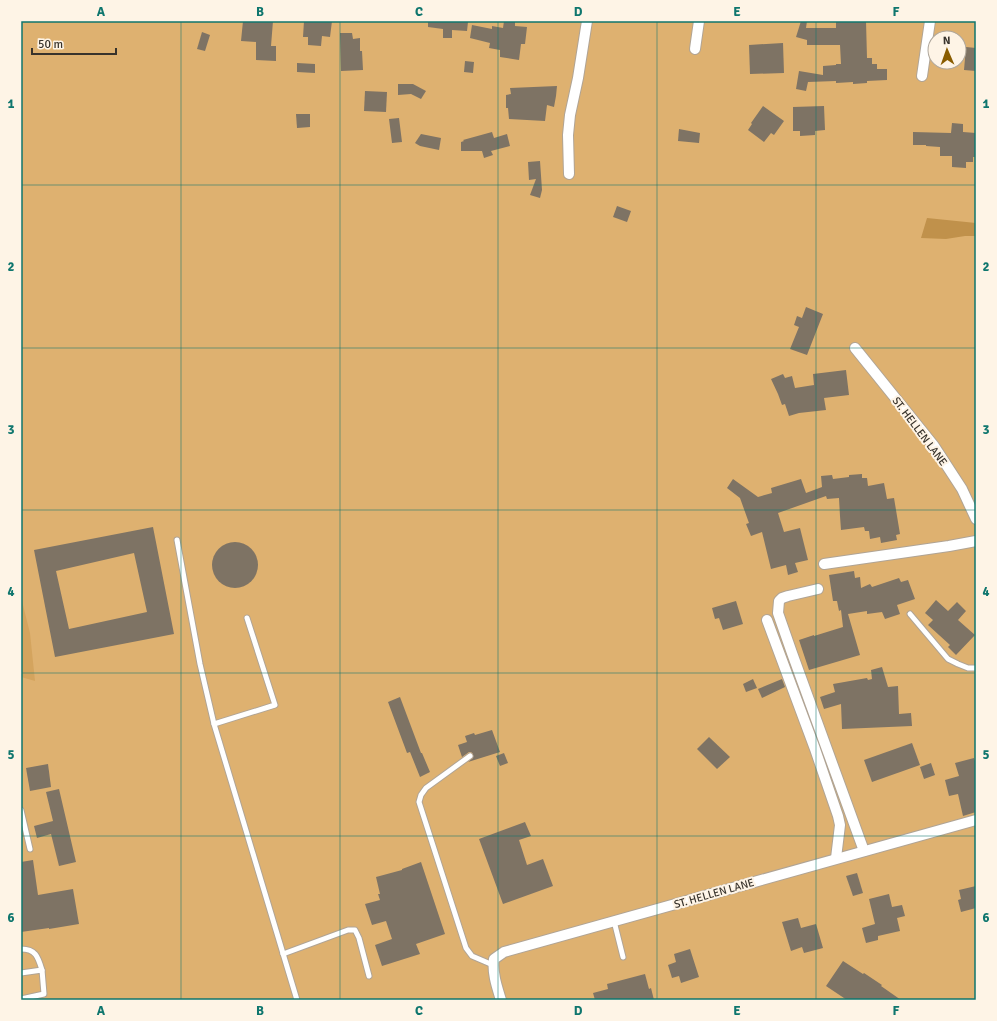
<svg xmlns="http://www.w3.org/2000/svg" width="997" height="1021" font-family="Signika,sans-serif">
  <rect width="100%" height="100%" fill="#f2e6d5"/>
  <path fill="#deb170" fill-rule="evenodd" d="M 21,21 L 976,21 L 976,1000 L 21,1000 ZM 935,38 L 959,38 L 959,62 L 935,62 Z"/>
  <polygon fill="#d4a45e" points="21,597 30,633 35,681 21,677"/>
  <polygon fill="#c0914b" points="927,218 976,223 976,236 965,236 946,239 921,238"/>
  <g fill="#7e7364" fill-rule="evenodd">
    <polygon points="243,21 273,21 271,46 276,46 276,61 256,60 256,42 241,41"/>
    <polygon points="304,21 332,21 330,37 322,36 321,46 308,45 308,37 303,37"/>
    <polygon points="428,21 456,21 468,22 467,31 452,30 452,38 443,38 443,29 428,27"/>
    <polygon points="504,21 515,21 515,26 527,27 525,44 521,44 519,60 500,57 500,50 489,48 490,43 470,38 472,25 492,29 492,26 503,28"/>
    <polygon points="801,21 807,21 806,28 836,28 836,21 866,21 867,58 872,58 872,64 877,64 877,69 887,69 887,80 867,81 867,83 853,84 853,82 836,83 836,81 808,82 806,91 796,89 799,71 823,75 823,66 836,65 836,64 841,64 840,45 807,45 807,40 796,37"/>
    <polygon points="202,32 210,35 205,51 197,49"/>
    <polygon points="340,33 352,33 353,39 360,38 360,51 362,51 363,70 341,71"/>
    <polygon points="783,43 784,73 750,74 749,45"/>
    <polygon points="966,47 976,48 976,71 964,70"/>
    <polygon points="465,61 474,62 473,73 464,72"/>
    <polygon points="297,63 315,64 315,73 297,72"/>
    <polygon points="398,84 413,84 426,91 421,99 411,94 398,95"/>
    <polygon points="557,86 556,96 554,107 547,105 545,121 509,119 508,108 506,108 506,95 511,94 510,88"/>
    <polygon points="365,91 387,92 386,112 364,111"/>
    <polygon points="763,106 784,121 774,135 771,133 764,142 748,130 752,124 751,123"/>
    <polygon points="824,106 825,130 815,131 815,135 800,136 800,131 793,131 793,107"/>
    <polygon points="296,114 310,114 310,127 297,128"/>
    <polygon points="399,118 402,142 392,143 389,119"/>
    <polygon points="952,123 963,124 963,132 976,133 976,157 973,157 973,162 966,162 966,168 952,167 952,156 940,156 940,147 926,146 926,145 913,145 913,132 951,133"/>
    <polygon points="679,129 700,133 699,143 678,141"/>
    <polygon points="492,132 494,138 507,134 510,146 491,151 493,155 484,158 482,151 461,151 461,142 464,141 463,140"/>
    <polygon points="421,134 441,138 439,150 420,146 415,143"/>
    <polygon points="540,161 542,190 540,198 530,195 536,179 529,180 528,162"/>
    <polygon points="617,206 631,211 627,222 613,217"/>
    <polygon points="806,307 823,314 807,355 790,349 799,327 794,325 797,316 802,318"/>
    <polygon points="846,370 849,395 824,398 826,410 799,413 789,416 785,404 782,405 778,394 771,379 783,374 785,378 792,376 795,388 814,385 813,374"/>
    <polygon points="862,474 862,478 867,478 868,486 884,483 887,499 894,498 900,534 896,535 897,540 881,543 880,537 870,539 869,531 865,531 864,527 841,530 840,516 839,498 827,499 826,496 778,513 784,532 800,528 808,560 795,563 798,572 788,575 786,565 771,569 762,532 751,536 746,524 749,523 740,498 727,488 733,479 758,497 772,493 771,488 801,479 806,493 822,487 821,476 832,475 833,479 849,477 849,475"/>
    <path d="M 153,527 L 174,634 L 55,657 L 34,550 ZM 134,553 L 147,612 L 69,629 L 56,571 Z"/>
    <circle cx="235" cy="565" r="23"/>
    <polygon points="854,571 855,578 860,577 861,588 870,584 872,587 899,578 901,582 908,580 915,599 897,605 900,614 885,619 882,612 867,614 867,611 848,614 860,655 809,670 799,640 814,635 814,636 843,627 841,610 839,611 837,601 833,601 829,575"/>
    <polygon points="936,600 948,611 957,602 966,611 958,620 975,635 956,655 948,647 950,645 928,625 933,620 925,613"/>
    <polygon points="736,601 743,624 723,630 719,618 715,619 712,608"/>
    <polygon points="882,667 888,687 898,686 899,714 911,713 912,726 842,729 841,704 824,709 820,697 835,692 833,684 867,678 868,680 872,679 871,670"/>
    <polygon points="753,679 757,688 746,692 743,684"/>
    <polygon points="782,679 785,687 762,698 758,689"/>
    <polygon points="400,697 421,753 422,753 430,772 420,777 410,752 407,753 388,702"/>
    <polygon points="492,730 500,752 468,762 473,758 473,754 471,752 469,752 462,757 458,745 467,742 465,736 474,733 475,735"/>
    <polygon points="709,737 730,757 717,769 697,749"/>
    <polygon points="912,743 920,765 872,782 864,760"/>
    <polygon points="504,753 508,763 500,766 496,756"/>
    <polygon points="974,758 976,764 976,812 963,816 958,794 949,796 945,780 959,776 955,763"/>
    <polygon points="931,763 935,775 924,779 920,767"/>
    <polygon points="48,764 51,787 30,791 26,768"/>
    <polygon points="59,789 76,862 59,866 51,834 37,838 34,826 53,821 46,792"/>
    <polygon points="525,822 531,836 519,840 527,865 543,859 553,886 503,904 479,839"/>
    <polygon points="33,860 38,895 73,889 79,924 49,929 49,928 21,932 21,862"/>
    <polygon points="421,862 445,934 416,944 420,954 382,966 375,945 392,939 386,921 372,925 365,904 380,900 378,894 380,894 376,877 402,870 402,869"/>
    <polygon points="857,873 863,893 853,896 846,876"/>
    <polygon points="976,886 976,908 961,912 958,900 961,899 959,890"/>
    <polygon points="889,894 892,907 902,905 905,916 897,918 900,931 878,936 878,940 866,943 862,928 875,924 869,899"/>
    <polygon points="798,918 801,928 816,924 823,948 804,953 802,947 791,951 782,922"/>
    <polygon points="690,949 699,977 681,983 679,976 672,978 668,965 676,962 674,954"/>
    <polygon points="843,961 863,974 864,973 882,985 881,986 901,1000 847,1000 826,986"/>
    <polygon points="645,974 649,989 651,988 654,1000 595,1000 593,993 608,989 607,984"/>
  </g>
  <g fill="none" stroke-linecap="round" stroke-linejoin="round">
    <g stroke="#b0a495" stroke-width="7">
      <g id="lane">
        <polyline points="177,540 200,664 214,724 297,1000"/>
        <polyline points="910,614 948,659 958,664 968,668 976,668"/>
        <polyline points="214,724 275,705 247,618"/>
        <polyline points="470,756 426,788 421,795 419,802 466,948 472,956 493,965"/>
        <polyline points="21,810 30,849"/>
        <polyline points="614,921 623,957"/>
        <path d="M 21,949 C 36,949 38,957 42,970"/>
        <polyline points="283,954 348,930 355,930 359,938 369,976"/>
        <polyline points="21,973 42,970 44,994 21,999"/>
      </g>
    </g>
    <g stroke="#b0a495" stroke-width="12">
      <g id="street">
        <polyline points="695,49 699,21"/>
        <polyline points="922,76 930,21"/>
        <polyline points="569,174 568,135 570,115 578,78 587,21"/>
        <polyline points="855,348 934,446 962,489 976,519"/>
        <polyline points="824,564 949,546 976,541"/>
        <polyline points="818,589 788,596 782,598 779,601 778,613 792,653 864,851"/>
        <polyline points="767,620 815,749 838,816 840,825 836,858"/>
        <path d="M 501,1000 C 497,987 492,973 494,959 L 504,952 L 976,820"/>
      </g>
    </g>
    <use href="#lane" stroke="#fff" stroke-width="5"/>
    <use href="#street" stroke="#fff" stroke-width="10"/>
  </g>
  <path fill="none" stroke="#0f766e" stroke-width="1" stroke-opacity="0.55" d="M 181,21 L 181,1000M 340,21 L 340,1000M 498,21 L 498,1000M 657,21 L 657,1000M 816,21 L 816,1000M 21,185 L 976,185M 21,348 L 976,348M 21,510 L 976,510M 21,673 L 976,673M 21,836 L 976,836"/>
  <g text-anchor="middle" stroke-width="4" stroke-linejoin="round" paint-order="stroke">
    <g font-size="11" fill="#38332c" stroke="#fef4e6">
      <text transform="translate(920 431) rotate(53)" y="4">ST. HELLEN LANE</text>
      <text transform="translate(714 893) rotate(-16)" y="4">ST. HELLEN LANE</text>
    </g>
  </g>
  <rect width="997" height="1021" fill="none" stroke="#fef4e6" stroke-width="44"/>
  <g transform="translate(947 50) rotate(358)"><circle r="19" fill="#fef4e6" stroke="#afa79c"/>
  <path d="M0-3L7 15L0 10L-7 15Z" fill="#895c00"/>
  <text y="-6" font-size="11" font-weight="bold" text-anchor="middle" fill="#38332c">N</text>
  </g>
  <path d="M32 48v6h84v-6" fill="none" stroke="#38332c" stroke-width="2"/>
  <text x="38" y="48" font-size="12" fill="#38332c" stroke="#fef4e6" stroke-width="3" paint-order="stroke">50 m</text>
  <rect x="22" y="22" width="953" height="977" fill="none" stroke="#0f766e" stroke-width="1.5"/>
  <g font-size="13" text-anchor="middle" font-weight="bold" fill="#0f766e">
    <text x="101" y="16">A</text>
    <text x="260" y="16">B</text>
    <text x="419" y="16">C</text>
    <text x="578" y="16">D</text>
    <text x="737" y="16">E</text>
    <text x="896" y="16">F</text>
    <text x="11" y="108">1</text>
    <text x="986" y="108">1</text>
    <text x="11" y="271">2</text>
    <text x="986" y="271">2</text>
    <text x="11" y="434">3</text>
    <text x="986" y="434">3</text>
    <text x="11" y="596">4</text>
    <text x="986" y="596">4</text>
    <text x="11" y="759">5</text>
    <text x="986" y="759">5</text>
    <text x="11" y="922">6</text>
    <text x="986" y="922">6</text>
    <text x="101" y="1015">A</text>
    <text x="260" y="1015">B</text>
    <text x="419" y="1015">C</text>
    <text x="578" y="1015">D</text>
    <text x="737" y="1015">E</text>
    <text x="896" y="1015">F</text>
  </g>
</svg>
